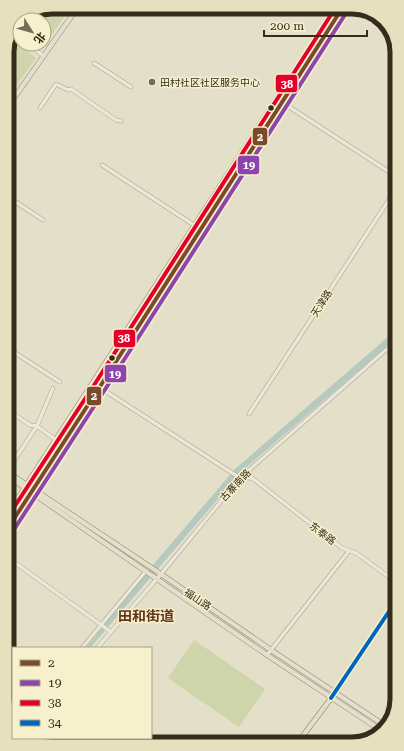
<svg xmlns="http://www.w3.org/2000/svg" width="404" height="751" font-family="'Roboto Serif','Noto Sans SC',serif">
  <rect width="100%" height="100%" fill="#e3dfc8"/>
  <g fill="#ced5aa">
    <polygon points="52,7 71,7 43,47 36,46 34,44 44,44 44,20 20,20"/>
    <polygon points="11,40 36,58 7,98 7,49"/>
    <polygon points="194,640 265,689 239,727 168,678"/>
  </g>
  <polygon fill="#b5c9bf" points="395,331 395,339 241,472 90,648 86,648 140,580 235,469"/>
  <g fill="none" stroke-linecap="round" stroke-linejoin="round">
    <g stroke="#a7a292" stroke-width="4.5">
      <g id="minor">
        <polyline points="13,35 20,39"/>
        <polyline points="27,44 44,56"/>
        <polyline points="94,63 131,87"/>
        <polyline points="277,99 394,175"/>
        <polyline points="40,108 56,84 68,90 71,89 116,120 121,121"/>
        <polyline points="102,165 200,229"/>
        <polyline points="8,197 43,220"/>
        <polyline points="9,349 60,382"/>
        <polyline points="99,387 240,478 252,478"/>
        <polyline points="9,411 30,425 37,426 56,440"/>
        <polyline points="249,414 394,192"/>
        <polyline points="9,468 37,426 53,388"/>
        <polyline points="252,478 342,548 356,553 396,582"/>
        <polyline points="10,559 111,632"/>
        <polyline points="82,648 146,571"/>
        <polyline points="97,648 161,574 240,478 387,349 395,355"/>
        <polyline points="267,655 349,551"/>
      </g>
    </g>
    <g stroke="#8d8879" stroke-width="5.5">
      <g id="major">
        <polyline points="7,108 78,7"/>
        <polyline points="9,473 161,574 271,650 387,727"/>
        <polyline points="9,477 267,655 382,731"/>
        <polyline points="9,512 336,7"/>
        <polyline points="10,525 101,385 343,7"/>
        <polyline points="299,741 335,693 396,601"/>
      </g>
    </g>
    <use href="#minor" stroke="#ebe8da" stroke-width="3.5"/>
    <use href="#major" stroke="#e3dfcb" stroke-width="4.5"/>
    <g stroke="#f6f0cc" stroke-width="7">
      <polyline id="bus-1" points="10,525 101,385 343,7"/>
    </g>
    <g stroke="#f6f0cc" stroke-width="7">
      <polyline id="bus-2" points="15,528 106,388 348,10"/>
    </g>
    <g stroke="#f6f0cc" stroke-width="7">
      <polyline id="bus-3" points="9,515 96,382 336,7"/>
    </g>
    <g stroke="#f6f0cc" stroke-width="7">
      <polyline id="bus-4" points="331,698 396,601"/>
    </g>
    <use href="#bus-1" stroke="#7a4b2a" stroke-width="4"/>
    <use href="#bus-2" stroke="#8e44ad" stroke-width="4"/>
    <use href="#bus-3" stroke="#e4002b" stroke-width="4"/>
    <use href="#bus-4" stroke="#0065bd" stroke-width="4"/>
  </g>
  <circle fill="#726b58" stroke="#f6f0cc" stroke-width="1.5" cx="152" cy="82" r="4"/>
  <g fill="#352c1b" stroke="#f6f0cc" stroke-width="1.5">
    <circle cx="271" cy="108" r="3.5"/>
    <circle cx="112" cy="358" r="3.5"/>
  </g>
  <g text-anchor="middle" stroke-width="3" stroke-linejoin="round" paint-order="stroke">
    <g font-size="10" fill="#352c1b" stroke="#f6f0cc" text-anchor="start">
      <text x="160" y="86">田村社区社区服务中心</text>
    </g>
    <g font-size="10" fill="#352c1b" stroke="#f6f0cc">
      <text transform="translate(321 303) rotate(-57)" y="4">天津路</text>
      <text transform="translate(235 485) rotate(-47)" y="4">古寨南路</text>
      <text transform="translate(323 533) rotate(37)" y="4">东泰路</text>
      <text transform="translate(198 599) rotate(34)" y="4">福山路</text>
    </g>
    <g font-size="14" font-weight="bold" fill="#62341a" stroke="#f6f0cc">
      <text x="146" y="621">田和街道</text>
    </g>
  </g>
  <path d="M0 0H404V751H0ZM52 14H352A38 38 0 0 1 390 52V699A38 38 0 0 1 352 737H52A38 38 0 0 1 14 699V52A38 38 0 0 1 52 14Z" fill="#e7e0be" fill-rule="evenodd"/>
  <path fill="none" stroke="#352c1b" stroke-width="5" d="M52 14H352A38 38 0 0 1 390 52V699A38 38 0 0 1 352 737H52A38 38 0 0 1 14 699V52A38 38 0 0 1 52 14Z"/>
  <g stroke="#f6f0cc" stroke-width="1.5">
    <rect x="275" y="74" width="23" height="19" rx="4" fill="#e4002b"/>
    <rect x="252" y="127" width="16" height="19" rx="4" fill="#7a4b2a"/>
    <rect x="237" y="155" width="23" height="20" rx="4" fill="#8e44ad"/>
    <rect x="113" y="329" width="23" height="19" rx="4" fill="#e4002b"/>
    <rect x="104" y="364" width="23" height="19" rx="4" fill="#8e44ad"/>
    <rect x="86" y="386" width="16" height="20" rx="4" fill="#7a4b2a"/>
  </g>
  <g font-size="11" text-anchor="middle" font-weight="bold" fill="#fff">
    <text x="287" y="88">38</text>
    <text x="260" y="141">2</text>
    <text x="249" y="169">19</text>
    <text x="124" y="342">38</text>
    <text x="115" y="378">19</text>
    <text x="94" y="400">2</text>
  </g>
  <rect x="12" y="647" width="140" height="92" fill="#f6f0cc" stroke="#a9a285"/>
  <rect x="20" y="660" width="20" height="6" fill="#7a4b2a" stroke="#a9a285"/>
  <text x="48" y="667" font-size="12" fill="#352c1b">2</text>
  <rect x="20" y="680" width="20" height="6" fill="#8e44ad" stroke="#a9a285"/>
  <text x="48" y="687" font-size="12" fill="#352c1b">19</text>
  <rect x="20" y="700" width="20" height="6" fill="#e4002b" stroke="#a9a285"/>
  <text x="48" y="707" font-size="12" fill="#352c1b">38</text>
  <rect x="20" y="720" width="20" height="6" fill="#0065bd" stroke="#a9a285"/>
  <text x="48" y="727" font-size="12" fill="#352c1b">34</text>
  <g transform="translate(32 32) rotate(127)"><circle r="19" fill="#f6f0cc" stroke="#a9a285"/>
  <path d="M0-3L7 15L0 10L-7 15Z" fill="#726b58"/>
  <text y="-6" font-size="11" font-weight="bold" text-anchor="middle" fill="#352c1b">北</text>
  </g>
  <path d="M264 30v6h103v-6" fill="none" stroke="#352c1b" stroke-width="2"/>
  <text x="270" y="30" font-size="12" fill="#352c1b" stroke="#f6f0cc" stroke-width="3" paint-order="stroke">200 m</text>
</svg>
